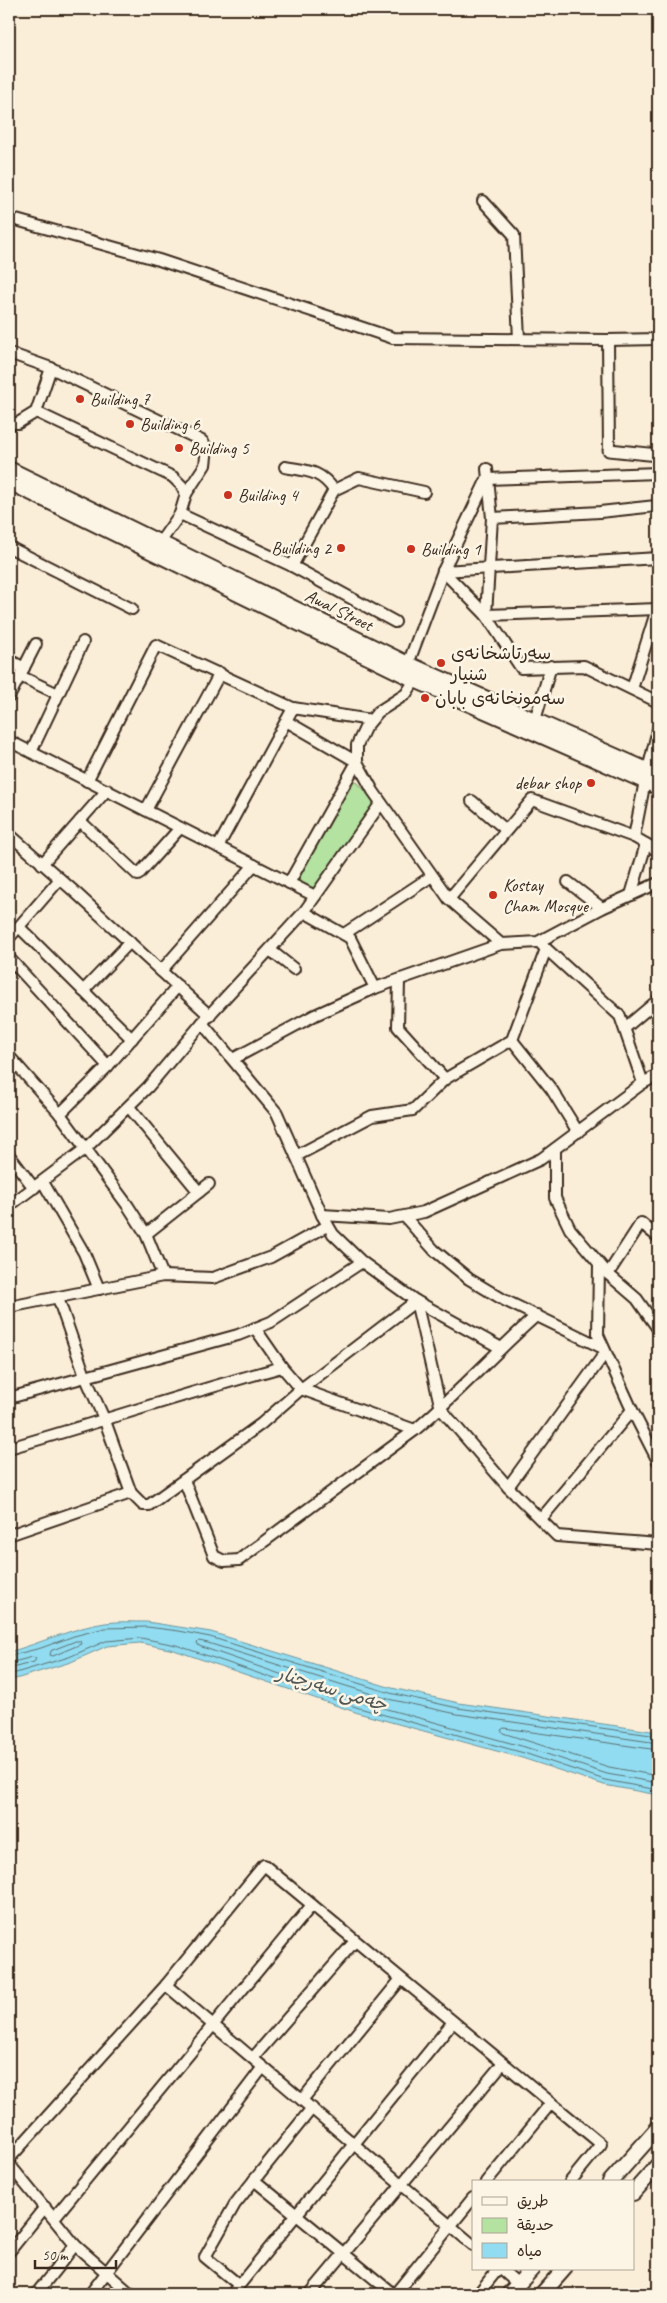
<svg xmlns="http://www.w3.org/2000/svg" width="667" height="2303" font-family="Caveat,'Playpen Sans Arabic',sans-serif">
  <rect width="100%" height="100%" fill="#fbeed8"/>
  <filter id="ink" filterUnits="userSpaceOnUse"><feTurbulence type="fractalNoise" baseFrequency=".02" numOctaves="2"/><feDisplacementMap in="SourceGraphic" scale="10" xChannelSelector="R" yChannelSelector="G"/><feConvolveMatrix kernelMatrix="1 2 1 2 8 2 1 2 1" color-interpolation-filters="sRGB"/></filter>
  <g filter="url(#ink)">
    <polygon fill="#b4e2a1" stroke="#788660" points="352,777 377,803 314,891 295,882"/>
    <path fill="#91dcf1" stroke="#6f959d" d="M 147,1622 L 211,1632 L 392,1688 L 459,1703 L 658,1732 L 658,1795 L 604,1785 L 522,1758 L 358,1713 L 174,1650 L 140,1643 L 107,1646 L 71,1662 L 9,1681 L 9,1652 C 41,1643 72,1628 105,1623 C 118,1621 133,1622 147,1622 Z"/>
    <g fill="none" stroke-linecap="round" stroke-linejoin="round">
      <g stroke="#5d7172" stroke-width="1">
        <polygon points="76,1641 80,1641 81,1644 53,1656 50,1655 51,1651"/>
        <polyline points="9,1656 41,1648 74,1636 105,1628 147,1627 179,1631 210,1637 390,1693 458,1708 658,1736"/>
        <polyline points="9,1663 33,1657 36,1659 34,1662 9,1669"/>
        <polyline points="9,1675 69,1657 106,1641 141,1638 176,1645 359,1708 524,1753 605,1780 658,1790"/>
        <polyline points="658,1743 457,1714 388,1699 208,1643 199,1641 197,1643 199,1646 361,1702 525,1747 607,1774 658,1783"/>
        <polyline points="658,1750 504,1728 501,1730 503,1733 609,1767 658,1776"/>
      </g>
      <g stroke="#3b2a1e" stroke-width="14">
        <g id="minor">
          <polyline points="483,201 514,235 519,339"/>
          <polyline points="9,218 159,260 393,338 608,340 658,339"/>
          <polyline points="608,340 609,450"/>
          <polyline points="9,353 51,368 202,441 207,448 205,465 186,494"/>
          <polyline points="36,412 51,368"/>
          <polyline points="9,423 18,423 36,412 173,477 182,486 186,494 180,514 156,548"/>
          <path d="M 285,467 C 307,471 320,470 334,490"/>
          <polyline points="487,469 492,518 486,615 521,668 584,666 658,702"/>
          <polyline points="180,514 292,566 395,622"/>
          <polyline points="492,518 600,512 656,506 658,502"/>
          <polyline points="9,547 132,609"/>
          <polyline points="292,566 334,490 359,478 424,492"/>
          <polyline points="443,571 486,615 658,609"/>
          <polyline points="443,571 658,558"/>
          <polyline points="9,660 24,668"/>
          <polyline points="408,664 443,571 487,479 658,473"/>
          <polyline points="20,676 58,694"/>
          <polyline points="415,680 406,694 378,712 365,728 357,745 357,762 373,791 449,899 501,944"/>
          <polyline points="632,689 657,609"/>
          <polyline points="9,697 36,644"/>
          <polyline points="535,720 551,666"/>
          <polyline points="286,721 357,762 289,883"/>
          <polyline points="9,741 315,896"/>
          <polyline points="31,752 83,642"/>
          <polyline points="648,770 658,729"/>
          <polyline points="87,781 156,645 293,708 371,720"/>
          <polyline points="472,801 506,830"/>
          <polyline points="146,810 220,673"/>
          <polyline points="80,821 138,875 180,828"/>
          <polyline points="9,834 76,893 210,1016"/>
          <polyline points="634,837 645,781"/>
          <polyline points="218,847 293,708"/>
          <polyline points="42,864 107,790"/>
          <polyline points="568,882 602,908"/>
          <polyline points="631,895 646,844"/>
          <polyline points="449,899 532,800 634,837 658,851"/>
          <polyline points="304,912 350,938 375,988"/>
          <polyline points="19,927 132,1039"/>
          <polyline points="344,934 432,876"/>
          <polyline points="9,938 60,879"/>
          <polyline points="542,945 620,1016 643,1083"/>
          <polyline points="270,950 294,969"/>
          <polyline points="9,958 108,1066"/>
          <polyline points="161,971 254,865"/>
          <polyline points="399,981 398,1027 445,1079"/>
          <polyline points="83,991 130,942"/>
          <polyline points="202,1023 277,1113 322,1215 333,1234 362,1262 416,1301 501,1348"/>
          <polyline points="625,1028 658,1000"/>
          <polyline points="512,1040 552,1090 578,1132"/>
          <polyline points="9,1056 60,1114 128,1206 146,1234 163,1276"/>
          <polyline points="233,1059 315,1015 375,988 501,944 538,942 602,908 658,883"/>
          <polyline points="129,1107 199,1192"/>
          <polyline points="60,1114 108,1066 178,986"/>
          <polyline points="555,1149 555,1198 570,1229 608,1274 637,1299 658,1329"/>
          <polyline points="9,1155 34,1188"/>
          <polyline points="296,1156 372,1116 413,1110 445,1079 512,1040 546,949"/>
          <polyline points="43,1182 84,1253 99,1289"/>
          <polyline points="9,1206 85,1149 148,1087 202,1023 304,912 381,803"/>
          <polyline points="322,1215 389,1219 424,1212 541,1159 643,1083 658,1075"/>
          <polyline points="405,1217 434,1250 469,1279 504,1300 603,1348"/>
          <polyline points="146,1234 209,1184"/>
          <polyline points="599,1264 598,1335 632,1410 658,1461"/>
          <polyline points="608,1274 641,1223 658,1237"/>
          <polyline points="58,1298 85,1376 105,1421 131,1493 143,1505 149,1505 261,1424 301,1389 416,1301 441,1409 508,1487 557,1536 658,1544"/>
          <polyline points="9,1307 163,1276 213,1278 271,1257 327,1226"/>
          <polyline points="255,1328 282,1367 301,1389 415,1430"/>
          <polyline points="9,1398 238,1335 271,1322 362,1262"/>
          <path d="M 9,1448 C 100,1422 190,1392 282,1367"/>
          <path d="M 184,1480 L 214,1556 L 224,1561 L 239,1560 L 415,1430 C 458,1394 495,1352 537,1315"/>
          <polyline points="508,1487 605,1353"/>
          <polyline points="541,1519 632,1410"/>
          <polyline points="9,1535 131,1493"/>
          <polyline points="166,1985 473,2245"/>
          <polyline points="253,2058 355,1941"/>
          <polyline points="302,2100 401,1979"/>
          <polyline points="9,2159 166,1985 264,1865 601,2144 570,2182"/>
          <polyline points="9,2164 75,2245 131,2294"/>
          <polyline points="254,2180 393,2294"/>
          <polyline points="486,2182 551,2103"/>
          <polyline points="54,2218 312,1905"/>
          <polyline points="9,2252 45,2207"/>
          <polyline points="501,2269 518,2284"/>
          <polyline points="239,2285 205,2257 235,2204 312,2108"/>
          <polyline points="36,2294 75,2245"/>
          <polyline points="90,2294 263,2067"/>
          <polyline points="232,2294 453,2022"/>
          <polyline points="310,2294 503,2063"/>
          <polyline points="395,2294 473,2198"/>
          <polyline points="478,2294 498,2269"/>
        </g>
      </g>
      <g stroke="#3b2a1e" stroke-width="15">
        <polyline id="tertiary" points="609,450 658,455"/>
      </g>
      <g stroke="#3b2a1e" stroke-width="18">
        <g id="secondary">
          <polyline points="9,469 408,664 658,775"/>
          <polyline points="9,482 415,680 658,787"/>
          <polyline points="610,2182 658,2128"/>
          <polyline points="633,2193 658,2165"/>
          <polyline points="509,2294 532,2269"/>
          <polyline points="542,2294 564,2269"/>
        </g>
      </g>
      <use href="#minor" stroke="#fcf5e5" stroke-width="10"/>
      <use href="#tertiary" stroke="#fcf5e5" stroke-width="11"/>
      <use href="#secondary" stroke="#fcf5e5" stroke-width="14"/>
    </g>
  </g>
  <g fill="#c8321e" stroke="#fcf5e5" stroke-width="2">
    <circle cx="80" cy="399" r="5"/>
    <circle cx="130" cy="424" r="5"/>
    <circle cx="179" cy="448" r="5"/>
    <circle cx="228" cy="495" r="5"/>
    <circle cx="341" cy="548" r="5"/>
    <circle cx="411" cy="549" r="5"/>
    <circle cx="441" cy="663" r="5"/>
    <circle cx="425" cy="698" r="5"/>
    <circle cx="591" cy="783" r="5"/>
    <circle cx="493" cy="895" r="5"/>
  </g>
  <g text-anchor="middle" stroke-width="5" stroke-linejoin="round" paint-order="stroke">
    <g font-size="18" fill="#3b2a1e" stroke="#fcf5e5" text-anchor="start">
      <text x="90" y="405">Building 7</text>
      <text x="140" y="430">Building 6</text>
      <text x="189" y="454">Building 5</text>
      <text x="238" y="501">Building 4</text>
      <text x="331" y="554" text-anchor="end">Building 2</text>
      <text x="421" y="555">Building 1</text>
      <text x="451" y="659">سەرتاشخانەی<tspan x="451" dy="21">شنیار</tspan></text>
      <text x="435" y="704">سەمونخانەی بابان</text>
      <text x="581" y="789" text-anchor="end">debar shop</text>
      <text x="503" y="891">Kostay<tspan x="503" dy="21">Cham Mosque</tspan></text>
    </g>
    <g font-size="18" fill="#3b2a1e" stroke="#fcf5e5">
      <text transform="translate(339 610) rotate(26)" y="6">Awal Street</text>
    </g>
    <g font-size="19" font-style="italic" fill="#505653" stroke="#fcf5e5">
      <text transform="translate(332 1688) rotate(17)" y="7">چەمی سەرچنار</text>
    </g>
  </g>
  <rect width="667" height="2303" fill="none" stroke="#fcf5e5" stroke-width="30"/>
  <rect x="15" y="15" width="637" height="2273" fill="none" stroke="#3b2a1e" stroke-width="2" filter="url(#ink)"/>
  <rect x="472" y="2180" width="162" height="90" fill="#fcf5e5" stroke="#afa495"/>
  <rect x="482" y="2197" width="25" height="8" fill="#fcf5e5" stroke="#afa495"/>
  <text x="517" y="2206" font-size="15" fill="#3b2a1e">طريق</text>
  <rect x="482" y="2218" width="25" height="15" fill="#b4e2a1" stroke="#afa495"/>
  <text x="517" y="2230" font-size="15" fill="#3b2a1e">حديقة</text>
  <rect x="482" y="2243" width="25" height="15" fill="#91dcf1" stroke="#afa495"/>
  <text x="517" y="2256" font-size="15" fill="#3b2a1e">مياه</text>
  <path d="M35 2260v8h81v-8" fill="none" stroke="#3b2a1e" stroke-width="2.5"/>
  <text x="42" y="2260" font-size="15" fill="#3b2a1e" stroke="#fcf5e5" stroke-width="4" paint-order="stroke">50 m</text>
</svg>
